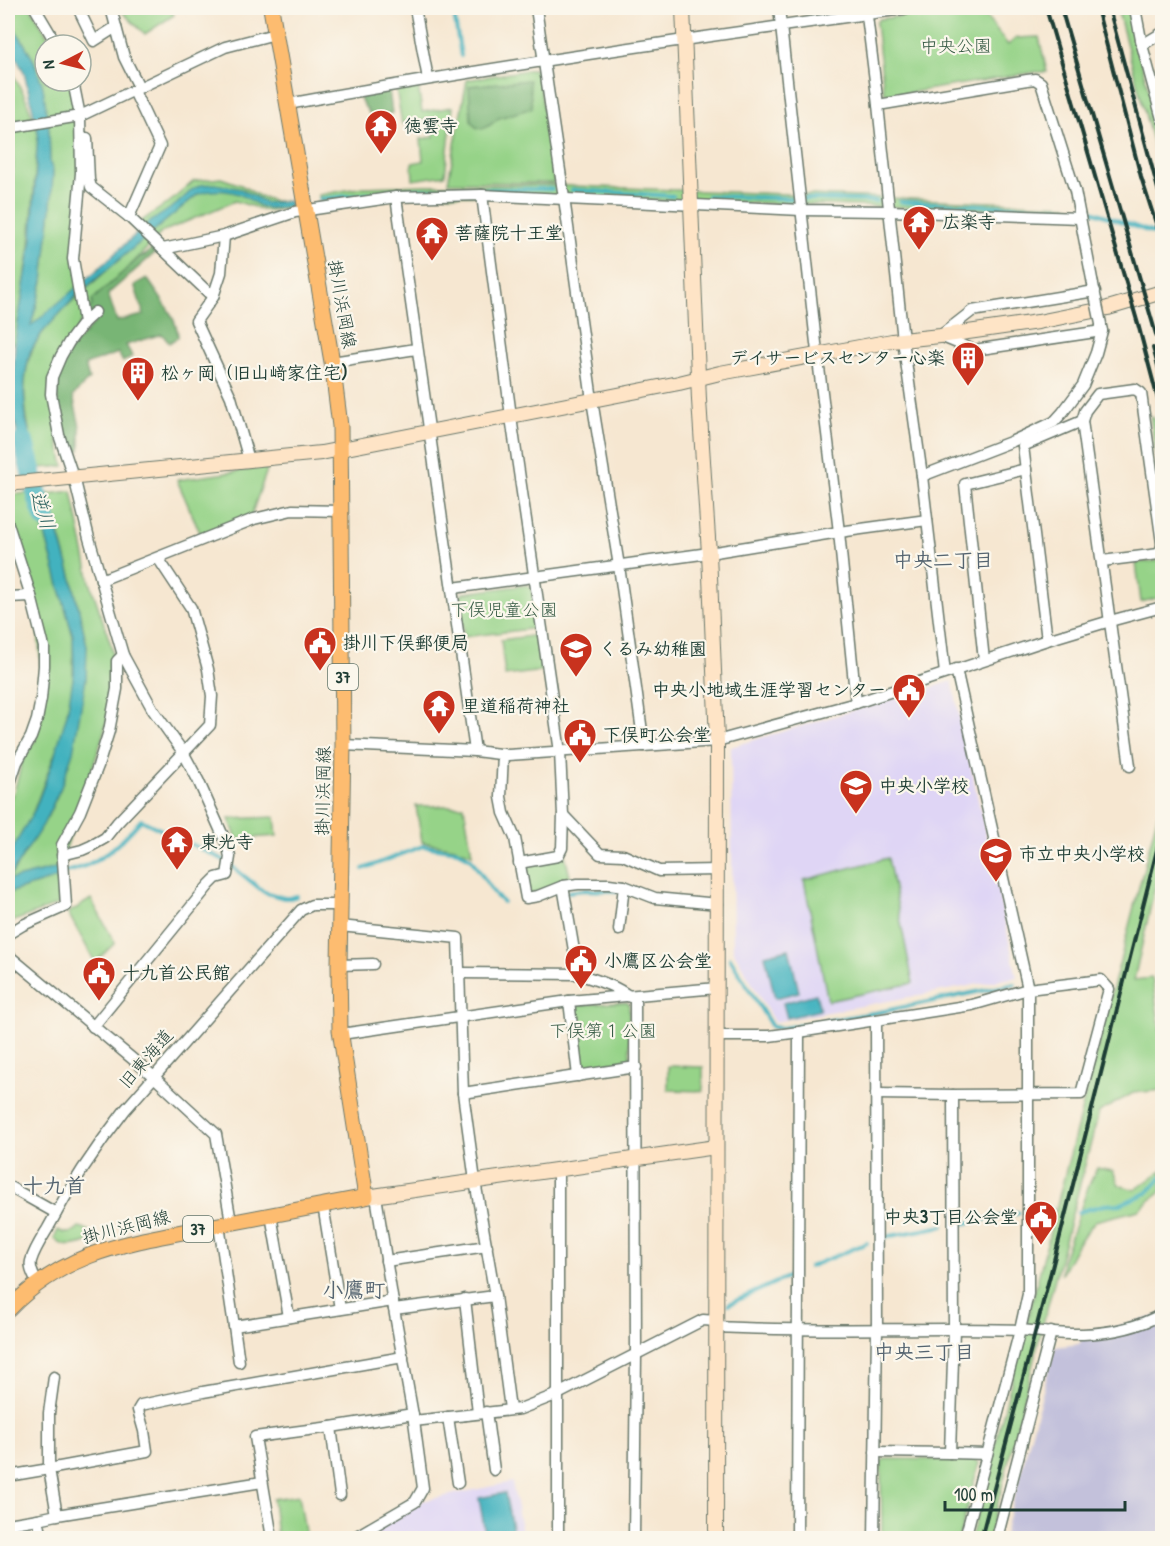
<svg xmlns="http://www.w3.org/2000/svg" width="1170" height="1546" font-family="'Patrick Hand','Klee One',sans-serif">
  <rect width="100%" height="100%" fill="#fbf7ec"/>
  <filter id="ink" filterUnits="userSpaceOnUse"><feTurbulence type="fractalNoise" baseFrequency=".0167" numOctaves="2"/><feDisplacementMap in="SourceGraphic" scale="12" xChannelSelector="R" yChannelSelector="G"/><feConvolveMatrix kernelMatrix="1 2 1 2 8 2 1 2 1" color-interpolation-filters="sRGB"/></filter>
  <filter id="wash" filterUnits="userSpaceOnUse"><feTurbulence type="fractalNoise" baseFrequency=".008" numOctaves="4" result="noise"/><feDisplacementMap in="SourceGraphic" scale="24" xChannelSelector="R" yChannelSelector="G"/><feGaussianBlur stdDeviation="1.35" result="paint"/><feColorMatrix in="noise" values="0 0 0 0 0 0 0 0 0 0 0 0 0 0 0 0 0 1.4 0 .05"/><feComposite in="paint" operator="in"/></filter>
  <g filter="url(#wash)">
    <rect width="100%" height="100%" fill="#f6e7d1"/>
    <g fill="#dfd5f5">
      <polygon points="952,681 1017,977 774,1022 733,950 731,747"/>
      <polygon points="512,1482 523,1538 364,1538 422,1501"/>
    </g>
    <polygon fill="#c3c1db" points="1162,1315 1162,1538 1003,1538 1055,1347 1079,1344 1085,1334"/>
    <g fill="#96d388" stroke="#5a885e" stroke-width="1.5">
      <polygon points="8,8 31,8 53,45 45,45 45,81 70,81 85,138 76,248 79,288 30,327 43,281 51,208 53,171 50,163 49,130 39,77 34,61 24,44 8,19"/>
      <polygon points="120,8 171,8 174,15 145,34 119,9"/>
      <polygon points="940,8 981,8 980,9 1008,45 1016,38 1039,37 1047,72 1036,72 889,96 884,92 876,23 879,19 937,12"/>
      <polygon points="1117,8 1127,8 1162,141 1162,178"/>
      <polygon points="8,65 24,94 38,132 30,245 15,341 8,346 8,218 12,186 13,165 10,121 8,109"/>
      <polygon points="533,69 538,72 554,183 448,182 467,80"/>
      <polygon points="418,85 422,112 453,107 445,175 413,180 412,163 423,161 421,139 434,137 432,119 402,124 396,88"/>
      <path d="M 221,178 L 241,185 L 259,196 L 274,201 L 289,201 L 291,208 L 267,211 L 235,201 L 162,232 L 87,312 L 52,375 L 58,441 L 64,466 L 39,468 C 29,435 19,394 29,359 C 38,328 70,304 93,283 C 127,252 162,223 198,194 L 197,188 L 192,190 L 177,204 L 138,233 L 140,222 L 172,200 L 194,181 Z"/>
      <polygon points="426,185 548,185 1067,205 1066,212 398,193 320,202 319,195 363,187"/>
      <polygon points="1150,416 1157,421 1162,443 1162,492"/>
      <polygon points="268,467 251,516 201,535 177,480"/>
      <path d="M 72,491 L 90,582 L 111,645 C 120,692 102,741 87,784 C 78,812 69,839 60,867 L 8,880 L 48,816 L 61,787 L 87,646 L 72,579 L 48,494 Z"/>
      <polygon points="29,493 45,534 73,636 73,683 64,729 32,815 8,857 8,802 14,792 22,762 35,741 44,709 35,591 8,510 8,495"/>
      <polygon points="1162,560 1162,597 1141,602 1136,563"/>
      <polygon points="527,585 532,589 537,628 464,637 459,599 463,593"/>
      <polygon points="537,635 542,671 505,676 501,640"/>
      <polygon points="1162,798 1162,856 1134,980 1152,978 1162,1041 1162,1090 1133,1093 1099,1112 1039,1339 989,1538 971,1538"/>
      <polygon points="416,806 464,806 472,854 455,848 422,842"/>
      <polygon points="275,817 277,836 237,839 229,819"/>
      <polygon points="565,855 571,881 528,895 522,864"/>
      <polygon points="888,858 913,983 828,1001 804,880"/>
      <polygon points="60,877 62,898 59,904 14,921 8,926 8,893"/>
      <polygon points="91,899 115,943 95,962 68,913"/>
      <polygon points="627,1002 629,1005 630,1060 625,1063 584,1070 581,1067 573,1010 577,1005"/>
      <polygon points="668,1066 703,1067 703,1091 668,1090"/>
      <polygon points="1097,1168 1113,1171 1119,1185 1135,1190 1162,1170 1162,1190 1139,1210 1095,1221 1078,1243 1061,1275 1062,1262 1088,1187"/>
      <path d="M 79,1227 C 85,1228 93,1232 96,1238 C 87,1242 71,1249 62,1244 C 58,1243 56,1240 54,1238 L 58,1230 C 67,1235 72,1234 79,1227 Z"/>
      <polygon points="885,1459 976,1460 979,1463 959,1538 882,1538 881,1462"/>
      <polygon points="299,1495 306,1538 277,1538 273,1499"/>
    </g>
    <g fill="#78b574" stroke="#4c7954" stroke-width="1.5">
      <polygon points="529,80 532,108 499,118 490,125 482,129 476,127 471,121 469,86"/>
      <path d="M 389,90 L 392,113 L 381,116 L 371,117 C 368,108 362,107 360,97 Z"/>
      <path d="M 152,248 L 157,251 L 108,294 L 117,321 L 144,315 L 135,287 L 136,284 L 147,278 C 157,294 178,318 178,337 L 169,343 L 162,334 L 126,345 L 132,356 L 123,362 L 118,353 L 85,365 L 89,379 L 73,396 L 80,427 L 80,450 L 70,451 L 64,438 L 58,407 L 57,392 L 58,377 L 65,355 L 95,322 L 87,312 L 92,306 L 92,300 L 140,257 L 146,255 Z"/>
    </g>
    <g fill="#43b2bf" stroke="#31787a" stroke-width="1.5">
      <path d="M 8,19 L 21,38 L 34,61 L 43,87 L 49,130 L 50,163 L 53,171 L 51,208 L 43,281 L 31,326 L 97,270 L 147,224 L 177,204 L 193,189 L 201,185 L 215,184 L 241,189 L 266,203 L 289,201 L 290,206 C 282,207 274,209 266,208 C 257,206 253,201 245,197 C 230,189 214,189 198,194 L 77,295 L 42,333 L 30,352 L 26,371 L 24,391 L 26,419 L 39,468 L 23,470 L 12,404 L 15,341 L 32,238 L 38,132 L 24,72 L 8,43 Z"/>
      <polygon points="46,491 72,579 87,646 86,679 73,752 61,787 43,825 8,879 8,857 35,809 54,758 67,714 74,673 73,636 45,534 29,493"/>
      <polygon points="60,867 60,877 8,893 8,880"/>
      <polygon points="789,949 799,992 775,998 765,955"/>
      <polygon points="816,994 820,1010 787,1018 783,1003"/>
      <polygon points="505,1493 514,1538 486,1538 479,1498"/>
    </g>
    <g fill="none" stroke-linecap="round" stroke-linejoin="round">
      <g stroke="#43b2bf" stroke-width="4">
        <polyline points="453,8 461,56"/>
        <polyline points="572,190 673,196"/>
        <polyline points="708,196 876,201"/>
        <polyline points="320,199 413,190 552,189"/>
        <polyline points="900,202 1073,209"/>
        <polyline points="1092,211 1153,233 1162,232"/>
        <polyline points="363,869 423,846 458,851 471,859 496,896 503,902"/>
        <path d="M 64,872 C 97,867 120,844 141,820 L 224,860 L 264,892 L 284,898 L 290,898 L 297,896"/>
        <polyline points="568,892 583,890 617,891"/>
        <polyline points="730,958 772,1027 783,1028 880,1012 1015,984"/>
        <polyline points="1037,1210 1044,1208 1052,1210"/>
        <polyline points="1078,1212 1104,1205 1121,1204 1147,1193 1162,1177"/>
        <polyline points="961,1224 1019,1213"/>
        <polyline points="885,1237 943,1226"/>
        <polyline points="809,1267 867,1243"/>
        <polyline points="729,1304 792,1275"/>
      </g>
      <polyline stroke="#43b2bf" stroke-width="21" points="23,441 39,501 45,518"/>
    </g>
  </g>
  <g filter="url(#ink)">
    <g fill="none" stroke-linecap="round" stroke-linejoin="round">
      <g stroke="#6a786b" stroke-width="13">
        <g id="street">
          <polyline points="35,8 57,45"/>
          <polyline points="78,8 94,41 116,27"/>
          <polyline points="111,8 124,57 139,87"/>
          <polyline points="415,8 428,79"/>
          <polyline points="536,8 564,198 592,400 619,566 644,746"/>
          <polyline points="779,8 816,343 839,532 856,703"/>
          <polyline points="866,8 878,105 903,340 922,476 945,673"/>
          <polyline points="1135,8 1142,45 1162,119"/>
          <polyline points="1142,45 1162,33"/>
          <polyline points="73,81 80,116 81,173 73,259 84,322"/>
          <path d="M 288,104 C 494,66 702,37 910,8"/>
          <polyline points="878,105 1027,80 1035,79 1041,83 1075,191 1096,300"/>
          <polyline points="8,128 80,116 225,47 275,34"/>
          <polyline points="87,138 89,180 91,187 129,217 213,297"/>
          <polyline points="482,195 512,424 560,752 563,815 600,854 623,855 659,871 718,870"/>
          <path d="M 396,197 C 421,382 450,566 475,751"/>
          <polyline points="129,217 160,146 134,91"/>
          <polyline points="224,236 221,273 213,297 196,321 231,397 249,460"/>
          <polyline points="163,249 224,236 295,212 396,197 482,195 801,210 889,211 1080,218"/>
          <polyline points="1095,291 972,311 940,336 974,350 1102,331"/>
          <polyline points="332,362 416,349"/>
          <polyline points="922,476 1013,441 1054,422 1063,412 1083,385 1096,353 1102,331 1101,326"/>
          <polyline points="8,524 31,596 44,647 44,666 41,699 37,720 31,737 17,762 8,789"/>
          <polyline points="1102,561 1159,554 1162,546"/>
          <polyline points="101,580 254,519 292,510 341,511"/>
          <polyline points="453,588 709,553 839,532 927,520"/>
          <polyline points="8,597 31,596"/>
          <polyline points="1047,640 1023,446 1082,421"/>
          <polyline points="984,660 965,484 1026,469"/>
          <polyline points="956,669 1028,989 1028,1294 1020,1330 965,1538"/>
          <polyline points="343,745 475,751 508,755 717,741 856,703 1047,640 1110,621 1162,607"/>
          <polyline points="503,754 501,797 504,813 515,838 526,898 538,896 563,886 578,884 609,884 624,886 655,898 718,904"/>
          <polyline points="1130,766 1082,421 1085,411 1098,394 1135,389 1141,393 1162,543"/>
          <polyline points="62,855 82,850 91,846 105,838 117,823 210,725 212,696 208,669 191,608 158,558"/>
          <polyline points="519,863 558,856 562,848 563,815"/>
          <path d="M 563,886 L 578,974 C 596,980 615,985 630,997"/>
          <polyline points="340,926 458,938 463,1093 475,1181 495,1296 510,1409"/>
          <polyline points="619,930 624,886"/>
          <polyline points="8,934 23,925 66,906 62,845 80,812 98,766 109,731 117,689 117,661 123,655"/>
          <polyline points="8,955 153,1076 216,1134 231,1222"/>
          <polyline points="339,965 373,964"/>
          <polyline points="459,973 578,974"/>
          <polyline points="569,1001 578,1076"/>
          <polyline points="93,1027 209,885 216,878 227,875 230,857 228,847 198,780 183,752 153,710 123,655 89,538 76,485 59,435 51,394 52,377 61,356 69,342 84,322 95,312"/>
          <polyline points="341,1034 569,1001 717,988"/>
          <polyline points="716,1036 769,1036 799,1032 972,1005 1028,989 1101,980 1109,989 1081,1094 953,1095 954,1329 950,1453 875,1452"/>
          <polyline points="463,1093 636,1067"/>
          <polyline points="876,1094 953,1095"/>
          <polyline points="558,1170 558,1538"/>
          <polyline points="8,1186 56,1213"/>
          <polyline points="323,1205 340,1309"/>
          <polyline points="271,1215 289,1317"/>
          <polyline points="219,1225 234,1326 393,1301"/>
          <polyline points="386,1261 487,1246"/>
          <path d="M 37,1283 C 34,1276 29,1269 31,1261 C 34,1250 42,1238 48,1228 C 70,1186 96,1147 125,1110 L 301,910 L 312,905 L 340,905"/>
          <polyline points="465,1299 478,1413"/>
          <polyline points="394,1309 495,1296"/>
          <polyline points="234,1326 239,1362"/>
          <path d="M 716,1327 C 794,1331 872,1329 950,1329 C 973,1329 996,1329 1019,1330 C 1040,1331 1062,1335 1083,1334 C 1110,1333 1139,1327 1162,1314"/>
          <polyline points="486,1412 494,1470"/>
          <polyline points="448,1417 458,1483"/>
          <polyline points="414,1421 520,1409 558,1394 703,1320 716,1321"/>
          <polyline points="331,1427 340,1495"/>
          <polyline points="950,1453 987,1454"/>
          <polyline points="8,1476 49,1469 49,1413 54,1377"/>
          <polyline points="57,1515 262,1482"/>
          <polyline points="8,1524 38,1519"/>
          <polyline points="42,1538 38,1519 57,1515 49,1469 147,1451 144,1431 138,1410 141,1405 203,1392 403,1357"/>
          <polyline points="272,1538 255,1437 331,1427 413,1414"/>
          <polyline points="353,1538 415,1502 423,1488 414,1421 394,1309 376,1196"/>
          <polyline points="634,1538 636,1354 635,996"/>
          <polyline points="797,1538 799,1032"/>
          <polyline points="874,1538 877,1329 876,1020"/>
          <polyline points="997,1538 1051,1332"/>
        </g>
      </g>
      <g stroke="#6a786b" stroke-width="16">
        <g id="secondary">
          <polyline points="683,8 699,400 709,553 717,741 716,1538"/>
          <polyline points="8,484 321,453 679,383 720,373 892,341 940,336 1038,322 1108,308 1162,292"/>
          <polyline points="366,1197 716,1147"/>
        </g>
      </g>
      <g stroke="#6a786b" stroke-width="17">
        <path id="primary" d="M 8,1310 C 67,1249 129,1243 208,1227 C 260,1217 313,1207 366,1197 L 340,1030 L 339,965 L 343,745 L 340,426 L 332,362 L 271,8"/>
      </g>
      <use href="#street" stroke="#fff" stroke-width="10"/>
      <use href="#secondary" stroke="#fee4c6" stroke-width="14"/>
      <use href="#primary" stroke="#fdbc70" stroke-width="15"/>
      <g stroke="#1f3d34" stroke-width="4">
        <polyline points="1046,8 1138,324 1162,415"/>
        <polyline points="1061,8 1162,355"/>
        <polyline points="1097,8 1141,177 1162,242"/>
        <polyline points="1109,8 1162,204"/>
        <polyline points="1153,348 1162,380"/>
        <polyline points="981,1538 1052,1268 1162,830"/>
      </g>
      <g stroke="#6a786b" stroke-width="13" stroke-linecap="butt">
        <polyline id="street-bridge" points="1096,300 1101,324"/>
      </g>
      <use href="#street-bridge" stroke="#fff" stroke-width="10"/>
    </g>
  </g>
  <defs>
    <g id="temple-pin" transform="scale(1.725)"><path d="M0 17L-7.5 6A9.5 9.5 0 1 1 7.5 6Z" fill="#c8321e" stroke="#fbf7ec"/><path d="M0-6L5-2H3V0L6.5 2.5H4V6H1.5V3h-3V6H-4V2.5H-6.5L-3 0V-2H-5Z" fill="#fff"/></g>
    <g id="building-pin" transform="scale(1.725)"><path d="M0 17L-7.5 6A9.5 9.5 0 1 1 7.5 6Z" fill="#c8321e" stroke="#fbf7ec"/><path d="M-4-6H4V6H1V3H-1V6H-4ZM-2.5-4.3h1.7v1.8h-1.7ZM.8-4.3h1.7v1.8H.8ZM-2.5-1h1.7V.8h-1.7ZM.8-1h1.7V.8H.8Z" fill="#fff"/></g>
    <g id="civic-pin" transform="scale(1.725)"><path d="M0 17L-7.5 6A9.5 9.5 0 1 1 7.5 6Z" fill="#c8321e" stroke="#fbf7ec"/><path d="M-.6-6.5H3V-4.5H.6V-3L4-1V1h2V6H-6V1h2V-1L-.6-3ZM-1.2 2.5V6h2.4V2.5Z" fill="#fff"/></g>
    <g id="school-pin" transform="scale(1.725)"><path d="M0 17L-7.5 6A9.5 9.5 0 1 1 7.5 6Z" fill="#c8321e" stroke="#fbf7ec"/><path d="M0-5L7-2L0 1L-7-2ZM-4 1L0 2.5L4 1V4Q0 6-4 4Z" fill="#fff"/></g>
  </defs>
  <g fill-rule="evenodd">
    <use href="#temple-pin" x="381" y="126"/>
    <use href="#temple-pin" x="919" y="222"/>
    <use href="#temple-pin" x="432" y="233"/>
    <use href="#building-pin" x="968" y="358"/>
    <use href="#building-pin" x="138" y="373"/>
    <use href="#civic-pin" x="320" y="643"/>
    <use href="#school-pin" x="576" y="649"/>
    <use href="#civic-pin" x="909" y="690"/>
    <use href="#temple-pin" x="439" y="706"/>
    <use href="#civic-pin" x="580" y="735"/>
    <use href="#school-pin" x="856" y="786"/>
    <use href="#temple-pin" x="177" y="842"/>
    <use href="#school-pin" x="996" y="854"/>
    <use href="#civic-pin" x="581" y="961"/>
    <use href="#civic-pin" x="99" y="973"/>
    <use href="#civic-pin" x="1041" y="1217"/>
  </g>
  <g text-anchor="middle" stroke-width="4.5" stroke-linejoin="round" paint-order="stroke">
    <g fill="#fbf7ec" stroke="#61756b" stroke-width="1.5">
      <rect x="328" y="664" width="30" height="26" rx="4.5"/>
      <rect x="183" y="1216" width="30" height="26" rx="4.5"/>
    </g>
    <g font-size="16" font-weight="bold" fill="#1f3d34">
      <text x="343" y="683">37</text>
      <text x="198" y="1235">37</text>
    </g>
    <g font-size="18" fill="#375b45" stroke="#fbf7ec">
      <text x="956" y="52">中央公園</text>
      <text x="504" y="616">下俣児童公園</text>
      <text x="603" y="1037">下俣第１公園</text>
    </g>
    <g font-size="18" font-weight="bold" fill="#1f3d34" stroke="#fbf7ec" text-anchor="start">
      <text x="404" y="132">徳雲寺</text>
      <text x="942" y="228">広楽寺</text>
      <text x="455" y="239">菩薩院十王堂</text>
      <text x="945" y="364" text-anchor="end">デイサービスセンター心楽</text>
      <text x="161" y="379">松ヶ岡（旧山﨑家住宅)</text>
      <text x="343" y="649">掛川下俣郵便局</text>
      <text x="599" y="655">くるみ幼稚園</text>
      <text x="886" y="696" text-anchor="end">中央小地域生涯学習センター</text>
      <text x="462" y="712">里道稲荷神社</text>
      <text x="603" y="741">下俣町公会堂</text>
      <text x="879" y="792">中央小学校</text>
      <text x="200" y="848">東光寺</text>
      <text x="1019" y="860">市立中央小学校</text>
      <text x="604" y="967">小鷹区公会堂</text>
      <text x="122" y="979">十九首公民館</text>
      <text x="1018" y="1223" text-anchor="end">中央3丁目公会堂</text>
    </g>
    <g font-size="18" fill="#1f3d34" stroke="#fbf7ec">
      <text transform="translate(342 304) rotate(80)" y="6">掛川浜岡線</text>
      <text transform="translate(323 791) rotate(-89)" y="6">掛川浜岡線</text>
      <text transform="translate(146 1059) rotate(-49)" y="6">旧東海道</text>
      <text transform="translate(126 1227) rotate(-14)" y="6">掛川浜岡線</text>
    </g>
    <g font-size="20" font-style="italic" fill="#2a605e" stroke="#fbf7ec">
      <text transform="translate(43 510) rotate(73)" y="7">逆川</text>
    </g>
    <g font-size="20" font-weight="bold" fill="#556571" stroke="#fbf7ec">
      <text x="943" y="567">中央二丁目</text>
      <text x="924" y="1359">中央三丁目</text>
    </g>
    <g font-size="21" font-weight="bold" fill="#556571" stroke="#fbf7ec">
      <text x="54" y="1193">十九首</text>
      <text x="354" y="1297">小鷹町</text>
    </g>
  </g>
  <rect width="1170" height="1546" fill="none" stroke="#fbf7ec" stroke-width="30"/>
  <g transform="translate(63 63) rotate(263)"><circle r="28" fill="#fbf7ec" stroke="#a3ada2" stroke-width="1.5"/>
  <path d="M0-4.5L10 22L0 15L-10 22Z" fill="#c8321e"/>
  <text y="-9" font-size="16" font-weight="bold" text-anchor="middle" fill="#1f3d34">N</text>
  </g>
  <path d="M945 1501v9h180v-9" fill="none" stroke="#1f3d34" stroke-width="3"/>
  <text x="954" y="1501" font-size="18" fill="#1f3d34" stroke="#fbf7ec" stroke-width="4.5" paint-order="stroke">100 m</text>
</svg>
